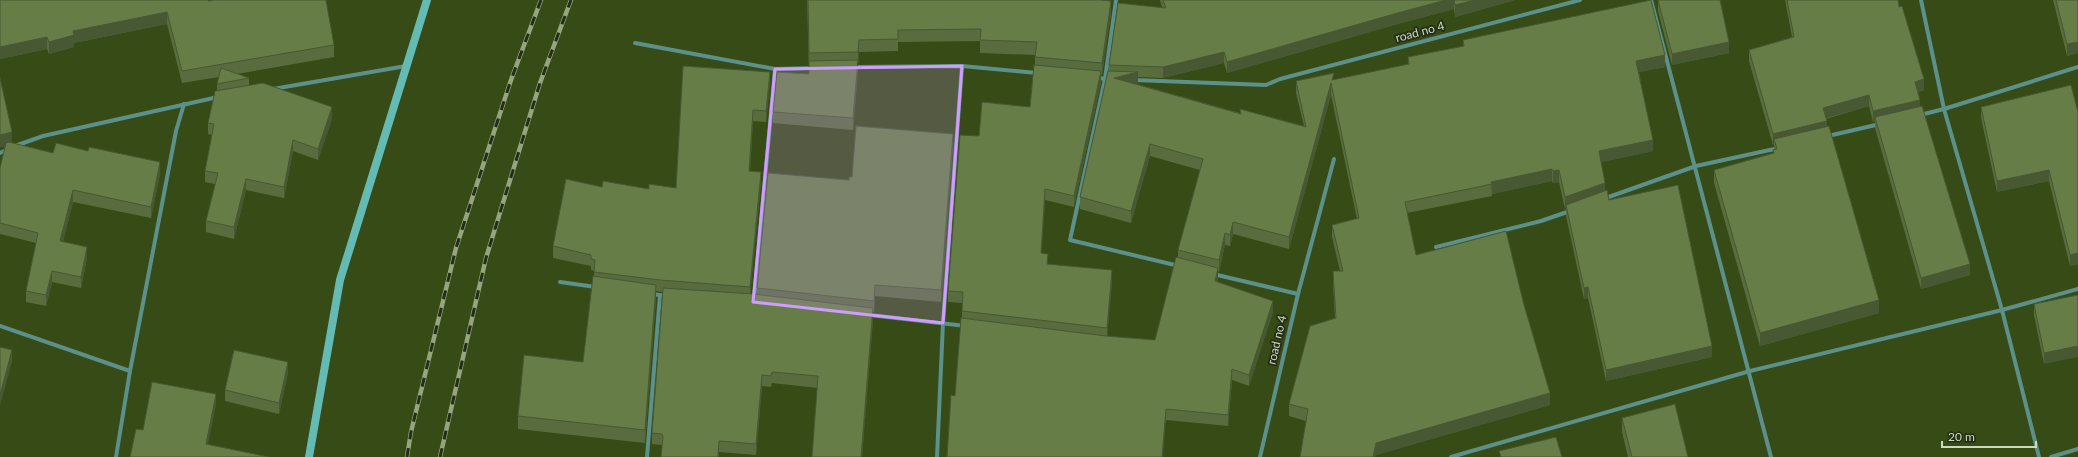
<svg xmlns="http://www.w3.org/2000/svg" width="2078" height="457" font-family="Lato,sans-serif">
  <rect width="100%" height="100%" fill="#364b15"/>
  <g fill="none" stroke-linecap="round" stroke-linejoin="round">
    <g stroke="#5c908b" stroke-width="4">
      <polyline points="1116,0 1105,79 1070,240 1179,266"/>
      <polyline points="1651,0 1771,457"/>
      <polyline points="1921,0 1944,109 2002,310 2039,457"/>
      <polyline points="635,43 775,69 814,68"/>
      <polyline points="853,67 962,66 1037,73"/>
      <polyline points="1096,78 1111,79"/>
      <polyline points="1134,80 1266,85 1280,79 1580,0"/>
      <polyline points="273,89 406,66"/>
      <polyline points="1920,115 1944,109 2078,67"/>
      <polyline points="1828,136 1880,124"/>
      <polyline points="15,146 43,136 218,97"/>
      <polyline points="0,153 9,149"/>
      <polyline points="1603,199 1696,166 1779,148"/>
      <polyline points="1436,247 1541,221 1570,211"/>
      <polyline points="1213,274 1298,294"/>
      <polyline points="560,282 596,287"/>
      <polyline points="652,294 667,296"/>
      <polyline points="754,299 775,69"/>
      <polyline points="869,315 966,326"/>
      <polyline points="0,326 130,371 116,457"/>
      <polyline points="130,371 176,131 184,104"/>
      <polyline points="647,457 660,295"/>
      <polyline points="937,457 943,323 962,66"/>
      <polyline points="1260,457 1298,294 1334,159"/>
      <polyline points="1451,457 1750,371 2002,310 2078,289"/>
      <polyline points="2051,457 2078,449"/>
    </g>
    <polyline stroke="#63bbb3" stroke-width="8" points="309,457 340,280 427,0"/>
    <g stroke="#95a57f" stroke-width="4.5">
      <g id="rail">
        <polyline points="407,457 411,432 456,248 511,80 541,0"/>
        <polyline points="440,457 486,258 540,83 571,0"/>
      </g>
    </g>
    <use href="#rail" stroke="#242d17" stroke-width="3" stroke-dasharray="9" stroke-linecap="butt"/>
  </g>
  <g fill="#586c3d">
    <polygon points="0,0 208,1 334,45 334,57 237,74 249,78 249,85 332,119 318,160 293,151 284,198 246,190 234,239 206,232 206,221 215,184 205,182 205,171 212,135 208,134 208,123 217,91 217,84 219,77 182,83 167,24 74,43 74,47 49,54 47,49 0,59"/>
    <polygon points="807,0 1111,13 1102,75 1101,75 1101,82 1074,207 1045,200 1041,253 1048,264 1112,281 1107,336 1155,340 1178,258 1178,250 1200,170 1150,156 1131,223 1080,209 1080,197 1109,71 1109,65 1162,7 1160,0 1515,0 1455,17 1454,9 1394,25 1227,73 1224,63 1163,78 1138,77 1138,84 1137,84 1240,113 1240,109 1304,126 1296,93 1296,81 1334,80 1408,64 1408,57 1463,46 1463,40 1665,67 1639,72 1653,151 1601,162 1605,191 1609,200 1712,357 1606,381 1588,298 1584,299 1566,216 1566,208 1565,209 1559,182 1553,183 1552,181 1492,194 1492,196 1407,213 1416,255 1524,305 1550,405 1376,455 1306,421 1289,416 1289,404 1335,318 1333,283 1333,271 1340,271 1332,237 1332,225 1357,219 1331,95 1289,249 1233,234 1230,246 1225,245 1219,272 1218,271 1217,281 1273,312 1249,386 1232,380 1228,426 1166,420 955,396 962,318 962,303 948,302 948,291 979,136 1030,107 1035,65 1035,55 980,53 980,41 898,42 898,51 859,52 858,64 858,71 853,130 773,123 773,112 809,74"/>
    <polygon points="1658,0 1729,53 1672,65 1658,11"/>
    <polygon points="1785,0 1898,0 1899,7 1924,90 1918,92 1920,107 1970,275 1921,289 1875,128 1875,121 1873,122 1869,106 1826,119 1827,127 1879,313 1760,346 1714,183 1714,170 1773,153 1773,150 1774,149 1774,144 1773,145 1749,61 1749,50 1792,37"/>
    <polygon points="2053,0 2078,0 2078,53 2067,56"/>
    <polygon points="0,78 12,143 53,153 160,174 151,218 73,202 63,242 87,258 81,288 52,282 46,306 26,302 26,291 36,243 0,234 0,168 5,146 0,147"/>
    <polygon points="770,83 766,122 753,121 750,171 761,183 750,294 757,295 757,288 849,180 852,177 953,145 941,302 875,296 874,312 873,312 873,319 862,457 812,457 818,388 772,383 771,387 762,386 756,455 719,452 719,457 661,457 662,445 652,444 652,433 663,292 656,291 656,298 645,443 518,429 518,416 583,362 594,276 594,271 591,270 591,266 553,258 553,246 602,187 649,189 676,188"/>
    <polygon points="1981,107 2078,112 2078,264 2070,266 2049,181 1997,192 1981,118"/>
    <polygon points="2078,295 2044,364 2034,315 2034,304"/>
    <polygon points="288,373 279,414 225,401 225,390"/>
    <polygon points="1622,418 1688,457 1628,457 1622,432"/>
  </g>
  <g fill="#475832">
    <polygon points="1446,0 1454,0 1454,9 1394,25 1227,73 1227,62 1394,14"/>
    <polygon points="1475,0 1515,0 1455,17 1455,5"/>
    <polygon points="1111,1 1111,13 1102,75 1102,63"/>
    <polygon points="167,12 167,24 74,43 74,47 49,54 49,42 73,31"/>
    <polygon points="47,37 47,49 0,59 0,47"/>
    <polygon points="859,40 859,52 858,64 858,52"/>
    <polygon points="1729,42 1729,53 1672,65 1672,54"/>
    <polygon points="2078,42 2078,53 2067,56 2067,44"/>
    <polygon points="1224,52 1224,63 1163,78 1163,67"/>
    <polygon points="1665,55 1665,67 1636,73 1636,61"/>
    <polygon points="858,60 858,71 853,130 853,118"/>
    <polygon points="1101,71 1101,82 1074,207 1074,196"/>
    <polygon points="770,72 770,83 766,122 766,111"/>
    <polygon points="1138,72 1138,84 1114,90 1114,78"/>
    <polygon points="1924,79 1924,90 1915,93 1915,82"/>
    <polygon points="1331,83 1331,95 1289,249 1289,237"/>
    <polygon points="1869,95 1869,106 1823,119 1823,108"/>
    <polygon points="1920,100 1920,111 1875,117 1875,121 1873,122 1873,111"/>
    <polygon points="332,107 332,119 318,160 318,149"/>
    <polygon points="753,110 753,121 749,182 749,171"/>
    <polygon points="1827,121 1827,132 1774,139 1774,144 1773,145 1773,134"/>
    <polygon points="12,132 12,144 0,147 0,135"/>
    <polygon points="953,134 953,145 941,302 941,290"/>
    <polygon points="293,140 293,151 284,198 284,187"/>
    <polygon points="1653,140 1653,151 1599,163 1599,151"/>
    <polygon points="1150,144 1150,156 1131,223 1131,211"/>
    <polygon points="160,162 160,174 151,218 151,207"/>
    <polygon points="1552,169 1552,181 1492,194 1491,182"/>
    <polygon points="1559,170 1559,182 1553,183 1553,171"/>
    <polygon points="2049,170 2049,181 1997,192 1997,181"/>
    <polygon points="761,172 761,183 750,298 750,287"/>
    <polygon points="246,179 246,190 234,239 234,227"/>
    <polygon points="1605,183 1605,194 1566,205 1566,208 1565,209 1565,197"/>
    <polygon points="1045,189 1045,200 1041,264 1041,253"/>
    <polygon points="73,190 73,202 60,253 60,241"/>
    <polygon points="1233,222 1233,234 1230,246 1230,235"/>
    <polygon points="1225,233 1225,245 1219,272 1219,260"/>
    <polygon points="87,247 87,258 81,288 81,277"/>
    <polygon points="2078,253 2078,264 2070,266 2070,255"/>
    <polygon points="1970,264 1970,275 1921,289 1921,278"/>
    <polygon points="1218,268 1218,279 1215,292 1215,281"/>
    <polygon points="1112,270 1112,281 1107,339 1107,328"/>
    <polygon points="52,271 52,282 46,306 46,295"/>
    <polygon points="656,285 656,298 645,443 645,430"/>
    <polygon points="875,285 875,296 874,312 874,301"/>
    <polygon points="1588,287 1588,298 1584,299 1584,288"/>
    <polygon points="1879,300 1879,313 1760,346 1760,333"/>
    <polygon points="1273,301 1273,312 1249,386 1249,375"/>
    <polygon points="873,308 873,319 862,457 861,457"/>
    <polygon points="1712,346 1712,357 1606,381 1606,370"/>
    <polygon points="2078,346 2078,357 2044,364 2044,353"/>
    <polygon points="12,350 12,362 0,406 0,395"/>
    <polygon points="288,362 288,373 279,414 279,403"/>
    <polygon points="1232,369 1232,380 1228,426 1228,415"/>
    <polygon points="762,375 762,386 756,455 756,444"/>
    <polygon points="1550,393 1550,405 1376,455 1375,457 1373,457 1376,443"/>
    <polygon points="216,394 216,405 206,455 206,444"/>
    <polygon points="1166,409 1166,420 1163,457 1162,457"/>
    <polygon points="719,441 719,457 718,457"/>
  </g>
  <g fill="#667d47" stroke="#475832">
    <polygon points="0,0 208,0 208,1 214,0 326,0 334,45 182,71 167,12 73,31 74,35 49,42 47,37 0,47"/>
    <polygon points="808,0 1101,0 1111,1 1102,63 1035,57 1037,42 980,40 981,29 898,30 898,39 859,40 858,52 809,53"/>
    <polygon points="1163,0 1446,0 1394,14 1227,62 1224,52 1163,67 1109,65 1118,3 1166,8"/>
    <polygon points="1454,0 1475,0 1455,5"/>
    <polygon points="1651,0 1665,55 1636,61 1653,140 1599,151 1605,183 1565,197 1559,170 1553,171 1552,169 1491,182 1492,184 1405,202 1416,255 1506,231 1524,305 1550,393 1376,443 1373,457 1300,457 1308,409 1289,404 1310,326 1336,318 1333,271 1343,271 1332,225 1359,218 1331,83 1289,237 1233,222 1230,235 1225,233 1219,260 1178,250 1203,159 1150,144 1131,211 1080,197 1108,71 1138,72 1114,78 1241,114 1240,109 1306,127 1296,81 1334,73 1332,80 1409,64 1408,57 1464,46 1463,40"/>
    <polygon points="1658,0 1720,0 1729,42 1672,54"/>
    <polygon points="1787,0 1898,0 1899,7 1902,6 1924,79 1915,82 1920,100 1873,111 1869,95 1823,108 1827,121 1773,134 1749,50 1794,37"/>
    <polygon points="2056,0 2078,0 2078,42 2067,44"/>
    <polygon points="858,60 853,118 773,112 777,72 809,74 809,61"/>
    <polygon points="1034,65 1101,71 1074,196 1045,189 1041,253 1048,254 1047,264 1112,270 1107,328 962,311 963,292 948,291 960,135 979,136 982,102 1030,107"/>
    <polygon points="683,66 770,72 766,111 753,110 749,171 761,172 750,287 660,280 594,272 595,260 591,259 591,255 553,246 566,179 602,187 603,181 649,189 649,184 676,188"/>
    <polygon points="221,68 249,78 217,84"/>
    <polygon points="0,78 12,132 0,135"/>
    <polygon points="263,83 332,107 318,149 293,140 284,187 246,179 234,227 206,221 218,173 205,171 214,124 208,123 215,91"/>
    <polygon points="2071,85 2078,112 2078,253 2070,255 2049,170 1997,181 1981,107"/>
    <polygon points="1922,106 1970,264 1921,278 1875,117"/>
    <polygon points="856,126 953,134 941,290 875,285 874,301 757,288 768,173 849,180 849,177 852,177"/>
    <polygon points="1829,126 1879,300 1760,333 1714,170 1774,153 1773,150 1777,149 1774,139"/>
    <polygon points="9,142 53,153 56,143 88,151 89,147 160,162 151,207 73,190 60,241 87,247 81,277 52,271 46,295 26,291 38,233 0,223 0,168 6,143"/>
    <polygon points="1678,185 1712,346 1606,370 1588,287 1584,288 1566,205 1607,190 1609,200"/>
    <polygon points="1176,257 1218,268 1215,281 1273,301 1249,375 1232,369 1228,415 1166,409 1162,457 947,457 951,395 955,396 961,318 1106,336 1155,340"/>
    <polygon points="593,276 656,285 645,430 518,416 524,355 583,362"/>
    <polygon points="663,288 753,294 873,308 861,457 812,457 818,376 772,372 771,376 762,375 756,444 719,441 718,457 661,457 663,437 662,434 652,433"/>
    <polygon points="2078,295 2078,346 2044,353 2034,304"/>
    <polygon points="0,347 12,350 0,395"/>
    <polygon points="234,350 288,362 279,403 225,390"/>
    <polygon points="152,382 216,394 206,444 269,457 130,457 136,429 143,430"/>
    <polygon points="1675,404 1688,457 1632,457 1622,418"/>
    <polygon points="1556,437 1562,457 1501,457 1499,451"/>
  </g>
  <path fill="#d09dfe" fill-opacity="0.2" stroke="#d09dfe" stroke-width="3" stroke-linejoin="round" d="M 962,66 L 943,323 L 753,302 L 775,69 Z"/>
  <g text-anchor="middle" stroke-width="3.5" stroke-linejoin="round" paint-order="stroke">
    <g font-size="12" fill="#ccd9bc" stroke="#242d17">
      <text transform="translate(1420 32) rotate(-15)" y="4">road no 4</text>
      <text transform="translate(1277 340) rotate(-77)" y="4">road no 4</text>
    </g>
  </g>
  <path d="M1942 441v6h94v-6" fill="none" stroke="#ccd9bc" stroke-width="2"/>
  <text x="1948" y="441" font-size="12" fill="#ccd9bc" stroke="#242d17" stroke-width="3" paint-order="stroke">20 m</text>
</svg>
